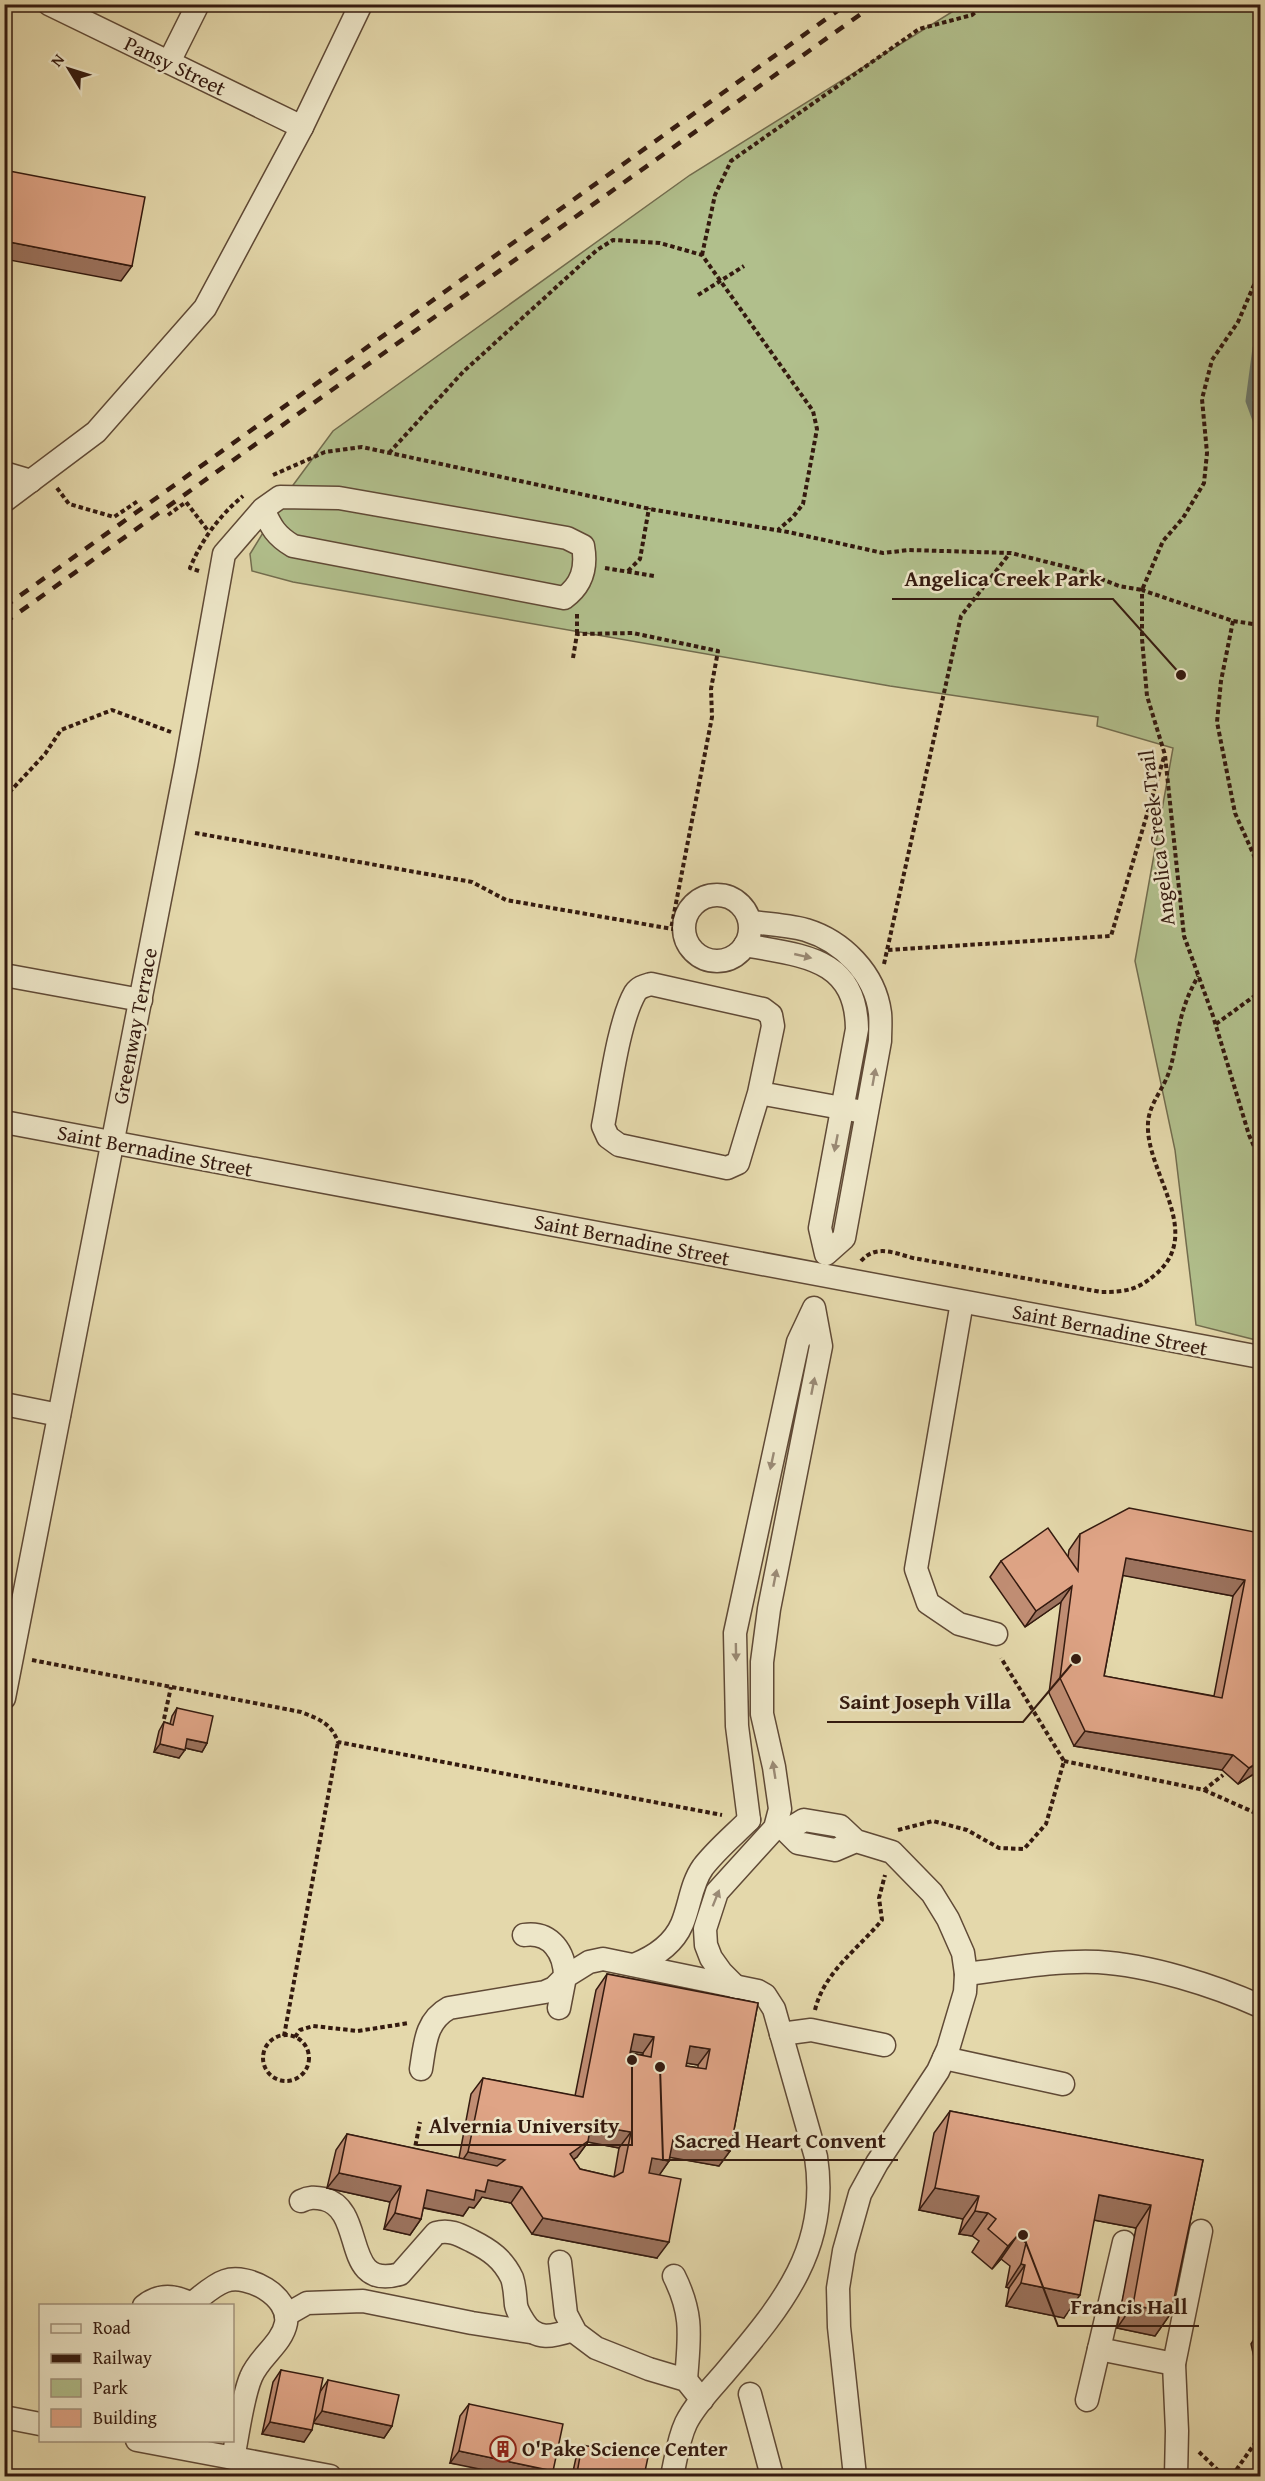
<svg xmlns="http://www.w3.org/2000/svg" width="1265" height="2481" font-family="'Gentium Book Plus',serif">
  <rect width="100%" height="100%" fill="#e4d8ab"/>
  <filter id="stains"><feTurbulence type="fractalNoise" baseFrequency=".00333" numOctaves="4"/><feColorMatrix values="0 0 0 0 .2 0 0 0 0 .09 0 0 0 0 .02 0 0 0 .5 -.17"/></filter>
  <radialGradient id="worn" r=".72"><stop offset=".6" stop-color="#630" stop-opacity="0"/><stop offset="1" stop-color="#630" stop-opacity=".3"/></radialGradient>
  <polygon fill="#b1bf8c" stroke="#726c4e" stroke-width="1.5" points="963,5 1260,5 1260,1341 1196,1325 1175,1150 1135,961 1173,748 1097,726 1098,717 890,686 293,582 252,571 250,554 288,492 333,431 690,175"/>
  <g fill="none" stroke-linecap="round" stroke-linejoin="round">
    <polyline stroke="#6e7a6c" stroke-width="7" points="1260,338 1256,348 1249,401 1260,431"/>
    <g stroke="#604a36" stroke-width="25">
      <g id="minor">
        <polyline points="49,4 302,127"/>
        <polyline points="169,62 198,4"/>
        <polyline points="4,473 31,481"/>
        <polyline points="4,501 96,432 205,308 302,127 361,4"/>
        <circle cx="717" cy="928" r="33"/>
        <path d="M 745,945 C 802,956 856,957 857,1029 L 820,1228 L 826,1254 L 844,1238 L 880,1041 C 880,1032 881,1022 880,1013 C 875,973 842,941 806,930 C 788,925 768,924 750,922"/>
        <polyline points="4,975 141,1000"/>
        <path d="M 759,1093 L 738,1163 L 727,1168 L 619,1145 L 608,1137 L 603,1126 C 610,1091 618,1023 635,993 C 639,987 644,986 651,984 L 763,1009 L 771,1015 L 773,1026 L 759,1093 L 858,1111"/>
        <polyline points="4,1122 1260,1357"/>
        <polyline points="962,1302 916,1569 928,1603 959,1624 996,1634"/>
        <polyline points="4,1404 59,1415"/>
        <path d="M 4,1698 L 186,766 L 224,554 L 263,509 L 280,497 L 339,498 L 567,538 L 583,546 C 587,568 582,585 564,598 L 293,546 C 276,536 271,527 263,509"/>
        <path d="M 634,1965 C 654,1957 673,1945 682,1924 C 690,1905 691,1884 703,1867 C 716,1850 734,1835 749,1820"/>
        <path d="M 966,1974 C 1009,1969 1054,1960 1098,1962 C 1149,1965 1213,1985 1260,2006"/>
        <polyline points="736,1987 721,1972 711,1958 706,1945 705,1929 717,1892 775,1828 780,1809 774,1767 762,1714 762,1662 769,1609 821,1346 814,1308 798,1342 735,1633 737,1726 749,1820"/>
        <path d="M 559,2008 L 565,1977 L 589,1962 L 603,1959 L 758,1991 L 765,1995 L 774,2009 L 816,2157 C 830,2247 783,2304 728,2369 C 714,2386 696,2403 686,2423 C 678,2440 676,2459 672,2476"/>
        <polyline points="781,2034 811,2030 884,2045"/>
        <polyline points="944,2058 1063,2084"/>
        <path d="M 421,2069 C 425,2045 425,2021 449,2008 L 545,1992 L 554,1988 L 565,1977 C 565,1953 551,1931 524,1935"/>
        <path d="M 301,2201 C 309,2197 315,2197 324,2199 C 367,2210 340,2291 400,2274 L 436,2233 C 450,2229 460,2235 472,2241 C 490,2250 503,2259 512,2278 C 515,2287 515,2296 516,2305 C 517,2311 521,2317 524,2322 C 536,2342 554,2336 573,2330"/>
        <polyline points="560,2262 566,2314 576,2333 596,2348 649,2369 686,2380 702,2400"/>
        <path d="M 674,2276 C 694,2316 689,2338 686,2380"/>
        <path d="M 191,2304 C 201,2297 213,2285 225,2281 C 248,2273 290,2296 286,2323 C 282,2344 259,2357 251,2377 C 242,2398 238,2435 233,2458"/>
        <path d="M 144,2306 C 159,2294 175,2295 191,2304"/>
        <polyline points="286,2315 307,2303 363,2301 472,2323 530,2332"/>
        <polyline points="1099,2349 1174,2364"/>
        <polyline points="750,2394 772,2476"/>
        <polyline points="1087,2400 1124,2242"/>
        <polyline points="4,2417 40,2424"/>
        <polyline points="137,2440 330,2476"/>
        <polyline points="855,2476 839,2327 838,2288 844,2251 860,2194 877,2163 938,2071 948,2049 965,1992 966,1974 963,1953 948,1919 932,1893 892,1852 856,1841 840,1826 804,1820 786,1831 798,1843 835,1850 856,1841"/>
        <polyline points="1176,2476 1177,2431 1174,2364 1201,2231"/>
      </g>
    </g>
    <g stroke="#341a0f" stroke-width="4" stroke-dasharray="4.5 3" stroke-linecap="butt">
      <polyline points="702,255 715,195 731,161 919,29 972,15 985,4"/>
      <polyline points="698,295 744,266"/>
      <polyline points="389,453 463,372 597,250 613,240 660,243 702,255 813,411 817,429 803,504 793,517 778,530"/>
      <polyline points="273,475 325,452 362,447 655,510 788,532 883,553 909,550 1011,553 1079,570 1119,586 1142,590 1163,541 1183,518 1204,483 1207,453 1202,399 1212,360 1238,322 1260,271"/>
      <polyline points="57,488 69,504 114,517 138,501"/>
      <polyline points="168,515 186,502 209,532"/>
      <polyline points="605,568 654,576"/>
      <path d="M 199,571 L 190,568 C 202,539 219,516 243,496"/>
      <polyline points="628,571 640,559 649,508"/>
      <polyline points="577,614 577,634"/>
      <polyline points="1233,621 1221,681 1217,722 1235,813 1260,869"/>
      <polyline points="1260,625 1233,621 1142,590 1142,639 1147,696 1165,755 1184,936 1213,1016 1249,1135 1260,1160"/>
      <polyline points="573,658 577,634 633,633 718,651 711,689 712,717 671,929"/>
      <polyline points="4,798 45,754 61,730 112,710 171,732"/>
      <polyline points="195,833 472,882 506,900 684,931"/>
      <polyline points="888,950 1111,936 1164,757"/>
      <polyline points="884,964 961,616 1010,553"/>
      <polyline points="1216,1024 1260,992"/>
      <path d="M 861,1261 C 876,1244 894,1253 913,1258 L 1101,1292 C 1125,1292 1138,1290 1156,1274 C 1205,1232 1145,1172 1148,1123 C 1149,1104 1163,1090 1169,1072 C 1176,1051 1177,1027 1185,1005 C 1188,995 1193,986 1198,976"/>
      <path d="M 32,1660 L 301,1712 C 319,1719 331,1723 338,1742 L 722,1815"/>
      <polyline points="164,1719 171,1687"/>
      <polyline points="1064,1761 1204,1790 1223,1775"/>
      <polyline points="1204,1790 1260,1815"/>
      <polyline points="898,1830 933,1821 967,1830 999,1848 1024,1849 1046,1824 1064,1761 1001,1658"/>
      <path d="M 815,2010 C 824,1972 858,1949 882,1920 L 879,1898 L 885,1875"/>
      <circle cx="286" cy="2058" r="23"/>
      <polyline points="284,2036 338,1742"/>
      <polyline points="295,2037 300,2030 313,2026 358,2031 409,2023"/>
      <polyline points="414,2153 420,2122"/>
      <polyline points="1199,2452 1224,2476"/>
      <polyline points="1232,2476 1260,2436"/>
    </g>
    <use href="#minor" stroke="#ede6c8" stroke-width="22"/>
    <g stroke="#341a0f" stroke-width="4.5" stroke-dasharray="10 10" stroke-linecap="butt">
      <polyline points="4,607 847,4"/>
      <polyline points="4,623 875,4"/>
    </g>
  </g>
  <g fill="#c08d73" stroke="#341a0f" stroke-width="1.5" fill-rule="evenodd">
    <path d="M 1260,1533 L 1260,1770 L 1238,1784 L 1222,1770 L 1074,1746 L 1049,1693 L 1061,1602 L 1025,1627 L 990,1577 L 1001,1561 L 1068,1557 L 1069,1550 L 1080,1534 ZM 1123,1575 L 1233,1596 L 1214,1696 L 1104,1676 Z"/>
    <polygon points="177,1708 207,1743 202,1752 185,1748 179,1758 154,1752 159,1731 164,1722 170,1724 172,1716"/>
    <path d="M 607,1974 L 758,2003 L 730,2151 L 719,2166 L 670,2157 L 669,2161 L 659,2175 L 657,2258 L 532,2234 L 511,2203 L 482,2197 L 474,2208 L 469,2207 L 463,2216 L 423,2208 L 421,2219 L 410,2235 L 384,2229 L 390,2202 L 327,2188 L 336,2150 L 347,2134 L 459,2158 L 471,2094 L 483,2078 L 575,2096 L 596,1990 ZM 631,2051 L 643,2053 L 643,2055 L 630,2053 ZM 687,2063 L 698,2065 L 698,2068 L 686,2066 ZM 588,2142 L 619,2148 L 614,2177 L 580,2169 L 573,2160 L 577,2157 Z"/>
    <polygon points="950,2111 1203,2160 1171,2313 1155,2336 1117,2328 1136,2228 1094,2220 1064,2318 1006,2306 1009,2288 1006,2287 1010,2266 1001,2259 992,2269 972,2252 979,2241 972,2236 959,2234 963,2219 919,2210 934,2133"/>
    <polygon points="1260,2330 1260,2370 1257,2371 1251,2344"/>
    <polygon points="281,2370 320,2392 328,2380 392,2426 384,2438 313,2423 304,2442 262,2434 273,2382"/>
    <polygon points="469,2404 549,2476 450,2463 460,2416"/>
    <polygon points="582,2445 644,2476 572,2476 577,2453"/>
  </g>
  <g fill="#9c735e" stroke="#341a0f" stroke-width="1.5">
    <polygon points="4,241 132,266 121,281 4,259"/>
    <polygon points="1126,1558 1245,1580 1233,1596 1115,1574"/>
    <polygon points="1072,1586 1061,1602 1025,1627 1036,1611"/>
    <polygon points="1085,1731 1233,1755 1222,1770 1074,1746"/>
    <polygon points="187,1739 207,1743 202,1752 181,1747"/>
    <polygon points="160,1744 185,1750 179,1758 154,1752"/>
    <polygon points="1260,1761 1260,1770 1238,1784 1249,1768"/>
    <polygon points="634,2034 654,2037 643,2053 623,2050"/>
    <polygon points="690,2046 710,2049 698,2065 679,2062"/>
    <polygon points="591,2125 631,2132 619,2148 588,2142 577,2157 558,2170"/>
    <polygon points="673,2140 730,2151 719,2166 662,2156"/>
    <polygon points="468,2152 505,2160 494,2176 457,2168"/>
    <polygon points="652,2158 669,2161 658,2177 641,2173"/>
    <polygon points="339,2173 401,2186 390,2202 327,2188"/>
    <polygon points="488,2180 522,2187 511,2203 482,2197 474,2208 469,2207 463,2216 416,2206 427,2190 476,2190"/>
    <polygon points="935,2188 979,2196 963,2219 919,2210"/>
    <polygon points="1099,2195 1151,2205 1136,2228 1083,2218"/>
    <polygon points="975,2211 988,2213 972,2236 959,2234"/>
    <polygon points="395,2213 421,2219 410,2235 384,2229"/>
    <polygon points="543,2218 669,2242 657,2258 532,2234"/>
    <polygon points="1017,2236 1001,2259 992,2269 1008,2246"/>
    <polygon points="1021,2264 1025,2265 1009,2288 1006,2287"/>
    <polygon points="1021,2283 1080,2295 1064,2318 1006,2306"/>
    <polygon points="1133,2305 1171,2313 1155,2336 1117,2328"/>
    <polygon points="322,2411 392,2426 384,2438 313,2423"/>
    <polygon points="270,2422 312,2430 304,2442 262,2434"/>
    <polygon points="459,2451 553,2471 549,2476 513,2476 450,2463"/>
    <polygon points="577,2473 595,2476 574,2476"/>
  </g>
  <g fill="#dfa486" stroke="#341a0f" stroke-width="1.5" fill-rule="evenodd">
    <polygon points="4,170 145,197 132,266 4,241"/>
    <path d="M 1129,1508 L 1260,1533 L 1260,1761 L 1249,1768 L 1233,1755 L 1085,1731 L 1060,1678 L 1072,1586 L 1036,1611 L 1001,1561 L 1048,1528 L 1078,1571 L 1080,1534 ZM 1126,1558 L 1245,1580 L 1222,1698 L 1104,1676 Z"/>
    <polygon points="177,1708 213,1716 207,1743 187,1739 185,1750 160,1744 164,1722 173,1725"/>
    <path d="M 607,1974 L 758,2003 L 730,2151 L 673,2140 L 669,2161 L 652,2158 L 649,2173 L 681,2179 L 669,2242 L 543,2218 L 522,2187 L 488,2180 L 485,2192 L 476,2190 L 474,2200 L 427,2190 L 421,2219 L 395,2213 L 401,2186 L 339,2173 L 347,2134 L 497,2166 L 505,2160 L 468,2152 L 483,2078 L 583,2097 ZM 634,2034 L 654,2037 L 651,2057 L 630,2053 ZM 690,2046 L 710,2049 L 706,2069 L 686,2066 ZM 591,2125 L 631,2132 L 623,2172 L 614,2177 L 580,2169 L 570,2154 L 588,2141 Z"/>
    <polygon points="950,2111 1203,2160 1171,2313 1133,2305 1151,2205 1099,2195 1080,2295 1021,2283 1025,2265 1021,2264 1026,2243 1017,2236 1008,2246 988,2229 996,2219 988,2213 975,2211 979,2196 935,2188"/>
    <polygon points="281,2370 323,2378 312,2430 270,2422"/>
    <polygon points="328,2380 399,2395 392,2426 322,2411"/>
    <polygon points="469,2404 563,2424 553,2471 459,2451"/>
    <polygon points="582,2445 648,2457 644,2476 595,2476 577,2473"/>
  </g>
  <defs><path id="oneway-solid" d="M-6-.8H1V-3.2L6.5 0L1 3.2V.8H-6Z" transform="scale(1.5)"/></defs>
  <g fill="#9a8a75">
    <use href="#oneway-solid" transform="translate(803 956) rotate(13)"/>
    <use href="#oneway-solid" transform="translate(874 1077) rotate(-80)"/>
    <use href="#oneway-solid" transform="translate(836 1143) rotate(101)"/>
    <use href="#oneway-solid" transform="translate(813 1386) rotate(-79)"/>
    <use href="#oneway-solid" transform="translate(772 1461) rotate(102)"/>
    <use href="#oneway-solid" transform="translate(775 1578) rotate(-79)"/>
    <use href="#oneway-solid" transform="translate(736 1652) rotate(89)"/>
    <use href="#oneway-solid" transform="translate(774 1770) rotate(-99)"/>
    <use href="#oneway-solid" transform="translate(716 1898) rotate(-68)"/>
  </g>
  <defs>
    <g id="building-ring" transform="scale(1.35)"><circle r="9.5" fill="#ede6c8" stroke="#8f2418" stroke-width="1.5"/><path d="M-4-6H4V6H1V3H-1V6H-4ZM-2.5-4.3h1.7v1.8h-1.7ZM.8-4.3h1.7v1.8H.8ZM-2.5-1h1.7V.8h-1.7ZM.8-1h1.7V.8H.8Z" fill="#8f2418"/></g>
  </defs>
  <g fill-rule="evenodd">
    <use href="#building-ring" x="503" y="2449"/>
  </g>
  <g text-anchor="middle" stroke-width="5" stroke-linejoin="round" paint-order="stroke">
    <g font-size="21" fill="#341a0f" stroke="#ede6c8">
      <text transform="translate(175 66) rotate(26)" y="7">Pansy Street</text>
      <text transform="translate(1157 838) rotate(-97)" y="7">Angelica Creek Trail</text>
      <text transform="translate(135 1026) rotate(-79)" y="7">Greenway Terrace</text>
      <text transform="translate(155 1151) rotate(11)" y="7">Saint Bernadine Street</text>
      <text transform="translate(632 1240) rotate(11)" y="7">Saint Bernadine Street</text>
      <text transform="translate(1110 1330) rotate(11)" y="7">Saint Bernadine Street</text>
    </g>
    <g font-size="21" font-weight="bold" fill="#341a0f" stroke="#ede6c8" text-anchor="start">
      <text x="522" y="2456">O'Pake Science Center</text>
    </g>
  </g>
  <path fill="none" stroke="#341a0f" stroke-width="2" d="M1181 675L1113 599H892M1076 1659L1023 1722H827M632 2060L632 2145H417M660 2067L663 2160H898M1023 2235L1058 2326H1199"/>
  <g fill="#341a0f" stroke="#ede6c8" stroke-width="2">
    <circle cx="1181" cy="675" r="6"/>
    <circle cx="1076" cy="1659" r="6"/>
    <circle cx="632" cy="2060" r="6"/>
    <circle cx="660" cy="2067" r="6"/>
    <circle cx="1023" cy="2235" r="6"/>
  </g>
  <g font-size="22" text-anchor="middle" font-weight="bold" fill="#341a0f" stroke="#ede6c8" stroke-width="5" stroke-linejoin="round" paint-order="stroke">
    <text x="1003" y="586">Angelica Creek Park</text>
    <text x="925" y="1709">Saint Joseph Villa</text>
    <text x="524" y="2133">Alvernia University</text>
    <text x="780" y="2148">Sacred Heart Convent</text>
    <text x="1129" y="2314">Francis Hall</text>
  </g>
  <rect width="1265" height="2481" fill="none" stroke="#e4d8ab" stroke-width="24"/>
  <rect x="6" y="6" width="1253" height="2469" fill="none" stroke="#341a0f" stroke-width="3"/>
  <rect x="12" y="12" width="1241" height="2457" fill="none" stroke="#341a0f" stroke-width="1.5"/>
  <rect x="39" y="2304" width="195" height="138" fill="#ede6c8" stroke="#a3947e" stroke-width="1.5"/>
  <rect x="51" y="2324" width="30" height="9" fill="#ede6c8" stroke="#a3947e" stroke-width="1.5"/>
  <text x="93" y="2334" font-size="18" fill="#341a0f">Road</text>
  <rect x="51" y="2354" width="30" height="9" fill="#341a0f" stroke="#a3947e" stroke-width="1.5"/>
  <text x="93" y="2364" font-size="18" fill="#341a0f">Railway</text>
  <rect x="51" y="2379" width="30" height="18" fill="#b1bf8c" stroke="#a3947e" stroke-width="1.5"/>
  <text x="93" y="2394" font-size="18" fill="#341a0f">Park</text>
  <rect x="51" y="2409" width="30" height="18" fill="#dfa486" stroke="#a3947e" stroke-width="1.5"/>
  <text x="93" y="2424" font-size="18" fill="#341a0f">Building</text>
  <g transform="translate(69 69) rotate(308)" stroke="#ede6c8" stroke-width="4.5" paint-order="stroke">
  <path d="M0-4.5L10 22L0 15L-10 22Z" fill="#341a0f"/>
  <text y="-9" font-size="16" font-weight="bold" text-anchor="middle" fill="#341a0f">N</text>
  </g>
  <rect width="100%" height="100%" filter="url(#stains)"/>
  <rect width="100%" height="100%" fill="url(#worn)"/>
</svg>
